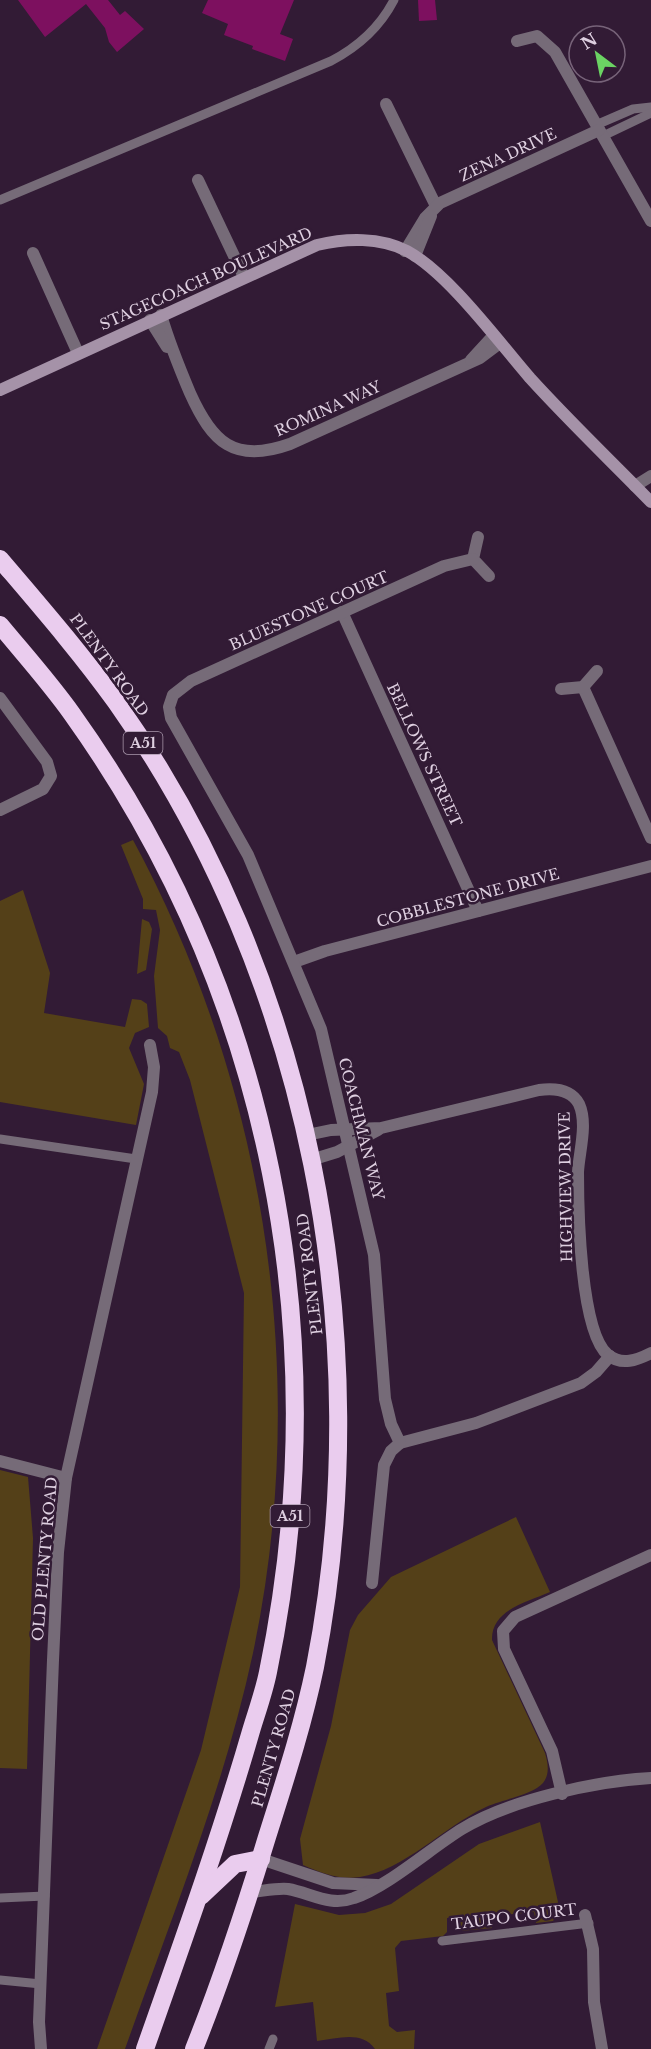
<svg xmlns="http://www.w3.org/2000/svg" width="651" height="2049" font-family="'Libre Baskerville',serif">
  <rect width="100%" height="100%" fill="#321b35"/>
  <g fill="#544018">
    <path d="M 133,840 C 266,1086 311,1378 253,1653 C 224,1788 171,1919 125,2049 L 97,2049 L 201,1750 L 240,1587 L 244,1293 L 190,1080 L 179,1052 L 170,1048 L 167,1036 L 158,1028 L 154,976 L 160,930 L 156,910 L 143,909 L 143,899 L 121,845 Z"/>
    <polygon points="23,890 50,973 44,1013 125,1027 132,999 141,1000 147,1004 149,1027 135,1033 129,1048 144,1084 136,1125 0,1102 0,901"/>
    <polygon points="142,919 149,922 152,929 146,970 137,974"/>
    <polygon points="0,1470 28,1477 33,1538 27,1769 0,1768"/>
    <path d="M 516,1517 L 550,1592 C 527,1602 491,1610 492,1640 L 545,1753 C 548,1763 550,1774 543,1783 C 533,1795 499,1800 484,1808 C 444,1827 404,1870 360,1877 C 339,1880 321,1873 303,1865 L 300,1839 L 331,1726 L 350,1630 L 358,1615 L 391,1577 Z"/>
    <path d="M 540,1822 L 560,1911 L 553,1921 L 536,1923 L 534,1912 L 492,1916 L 492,1928 L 460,1931 L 458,1917 L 447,1918 L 447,1932 L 443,1936 L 401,1941 L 395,1948 L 399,1991 L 386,1993 L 389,2026 L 397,2032 L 415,2030 L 414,2049 L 375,2049 C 361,2030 338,2039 317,2041 L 313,2002 L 275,2007 L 295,1904 L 339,1915 L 365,1913 L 391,1904 L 479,1844 Z"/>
  </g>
  <g fill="#7d105f">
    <polygon points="18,0 108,0 120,15 125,11 144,29 117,52 109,42 105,28 86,4 45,37"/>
    <polygon points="208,0 294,0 280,34 293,39 285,61 252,49 253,46 224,35 228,24 202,13"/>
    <polygon points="418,0 435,0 437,20 419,21"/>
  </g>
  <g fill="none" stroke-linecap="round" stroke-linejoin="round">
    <g stroke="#766b78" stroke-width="9">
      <polyline points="596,125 633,109 651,107"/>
      <polyline points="603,136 651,113"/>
      <path d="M 0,200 L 331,61 C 358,47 380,27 394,0"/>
      <polyline points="0,1139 136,1159"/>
      <polyline points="0,1898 45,1896"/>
      <polyline points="442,1941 589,1923"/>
      <polyline points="0,1980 41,1984"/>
      <polyline points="269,2049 273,2039"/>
    </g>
    <g stroke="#766b78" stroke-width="12">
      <polyline points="517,41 537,36 555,52 651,221"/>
      <polyline points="386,104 436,206"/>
      <polyline points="198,180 244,277"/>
      <polyline points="405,251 425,218 440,203 599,130"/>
      <polyline points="33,253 78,353"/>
      <polyline points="415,256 431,216"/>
      <path d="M 161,315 C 169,342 179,367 190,393 C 212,442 234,464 290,444 L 480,358 L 500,343"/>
      <polyline points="150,320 167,347"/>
      <polyline points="471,360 493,336"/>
      <polyline points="635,486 651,476"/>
      <polyline points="478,537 473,559 489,576"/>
      <polyline points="342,612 478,911"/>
      <polyline points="583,687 651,838"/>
      <polyline points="561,689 583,687 597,671"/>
      <polyline points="0,698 47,762 51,776 43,789 0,810"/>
      <polyline points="294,962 325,951 651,866"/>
      <path d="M 307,1135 L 331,1130 L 381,1128 L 539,1090 C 554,1088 571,1089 579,1104 C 588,1124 579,1152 578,1172 C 578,1209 580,1332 608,1355 C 622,1366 637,1360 651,1353"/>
      <polyline points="311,1160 337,1152 378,1130"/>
      <polyline points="400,1443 476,1423 581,1383 596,1372 610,1356"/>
      <polyline points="0,1461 66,1478"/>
      <polyline points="372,1583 384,1465 391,1451 400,1443 391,1424 385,1399 374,1255 321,1029 248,855 171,718 169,707 173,695 191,681 444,566 473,559"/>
      <polyline points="562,1794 552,1751 504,1649 503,1631 515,1617 651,1555"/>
      <polyline points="261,1859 333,1883 377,1885"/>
      <path d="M 251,1892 C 263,1891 276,1888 288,1889 C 311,1893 330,1907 354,1898 C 387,1887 431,1848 462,1829 C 509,1800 596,1781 651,1778"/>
      <polyline points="585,1915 593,1949 594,2002 602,2049"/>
      <polyline points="41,2049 39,2022 53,1660 58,1552 66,1478 152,1092 154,1067 150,1045"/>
    </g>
    <path stroke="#a592a8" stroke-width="12" d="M 0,390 L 317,245 C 346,238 380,237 407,251 C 448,273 498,341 530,378 C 569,421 611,461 651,502"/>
    <g stroke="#eaccee" stroke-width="18">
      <path d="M 0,559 C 40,606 80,652 116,702 C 310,976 379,1339 315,1667 C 303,1725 285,1780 267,1837 C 245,1909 222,1979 194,2049"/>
      <path d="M 0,625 C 24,654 50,683 72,714 C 272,994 337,1337 268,1672 C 264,1692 257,1711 251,1731 C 220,1838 182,1944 145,2049"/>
      <polyline points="201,1896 235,1864 261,1859"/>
    </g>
  </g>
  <g text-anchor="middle" stroke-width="5" stroke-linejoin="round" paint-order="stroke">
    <g fill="#321b35" stroke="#aa99ad" stroke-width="1.5">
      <rect x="123.5" y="732" width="39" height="22" rx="4.5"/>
      <rect x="270.5" y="1505" width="39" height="22" rx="4.5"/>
    </g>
    <g font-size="14" font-weight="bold" fill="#decfe0">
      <text x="143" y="748">A51</text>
      <text x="290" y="1521">A51</text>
    </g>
    <g font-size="15" fill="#decfe0" stroke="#321b35">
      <text transform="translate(508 155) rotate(-25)" y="5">ZENA DRIVE</text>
      <text transform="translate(206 279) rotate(-24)" y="5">STAGECOACH BOULEVARD</text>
      <text transform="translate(328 409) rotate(-24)" y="5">ROMINA WAY</text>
      <text transform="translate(309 611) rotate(-24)" y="5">BLUESTONE COURT</text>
      <text transform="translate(109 665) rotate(54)" y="5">PLENTY ROAD</text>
      <text transform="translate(424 755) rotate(65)" y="5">BELLOWS STREET</text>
      <text transform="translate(468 898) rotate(-15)" y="5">COBBLESTONE DRIVE</text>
      <text transform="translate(361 1129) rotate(76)" y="5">COACHMAN WAY</text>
      <text transform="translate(566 1187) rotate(-91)" y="5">HIGHVIEW DRIVE</text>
      <text transform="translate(310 1274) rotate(-97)" y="5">PLENTY ROAD</text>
      <text transform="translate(45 1559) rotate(-85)" y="5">OLD PLENTY ROAD</text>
      <text transform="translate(274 1748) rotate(-74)" y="5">PLENTY ROAD</text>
      <text transform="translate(514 1917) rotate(-7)" y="5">TAUPO COURT</text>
    </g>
  </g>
  <g transform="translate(597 54) rotate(328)"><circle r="28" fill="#321b35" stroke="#776379" stroke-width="1.5"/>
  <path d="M0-4.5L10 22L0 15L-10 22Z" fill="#6bd363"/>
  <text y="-9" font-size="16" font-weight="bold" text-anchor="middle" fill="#decfe0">N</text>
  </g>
</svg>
